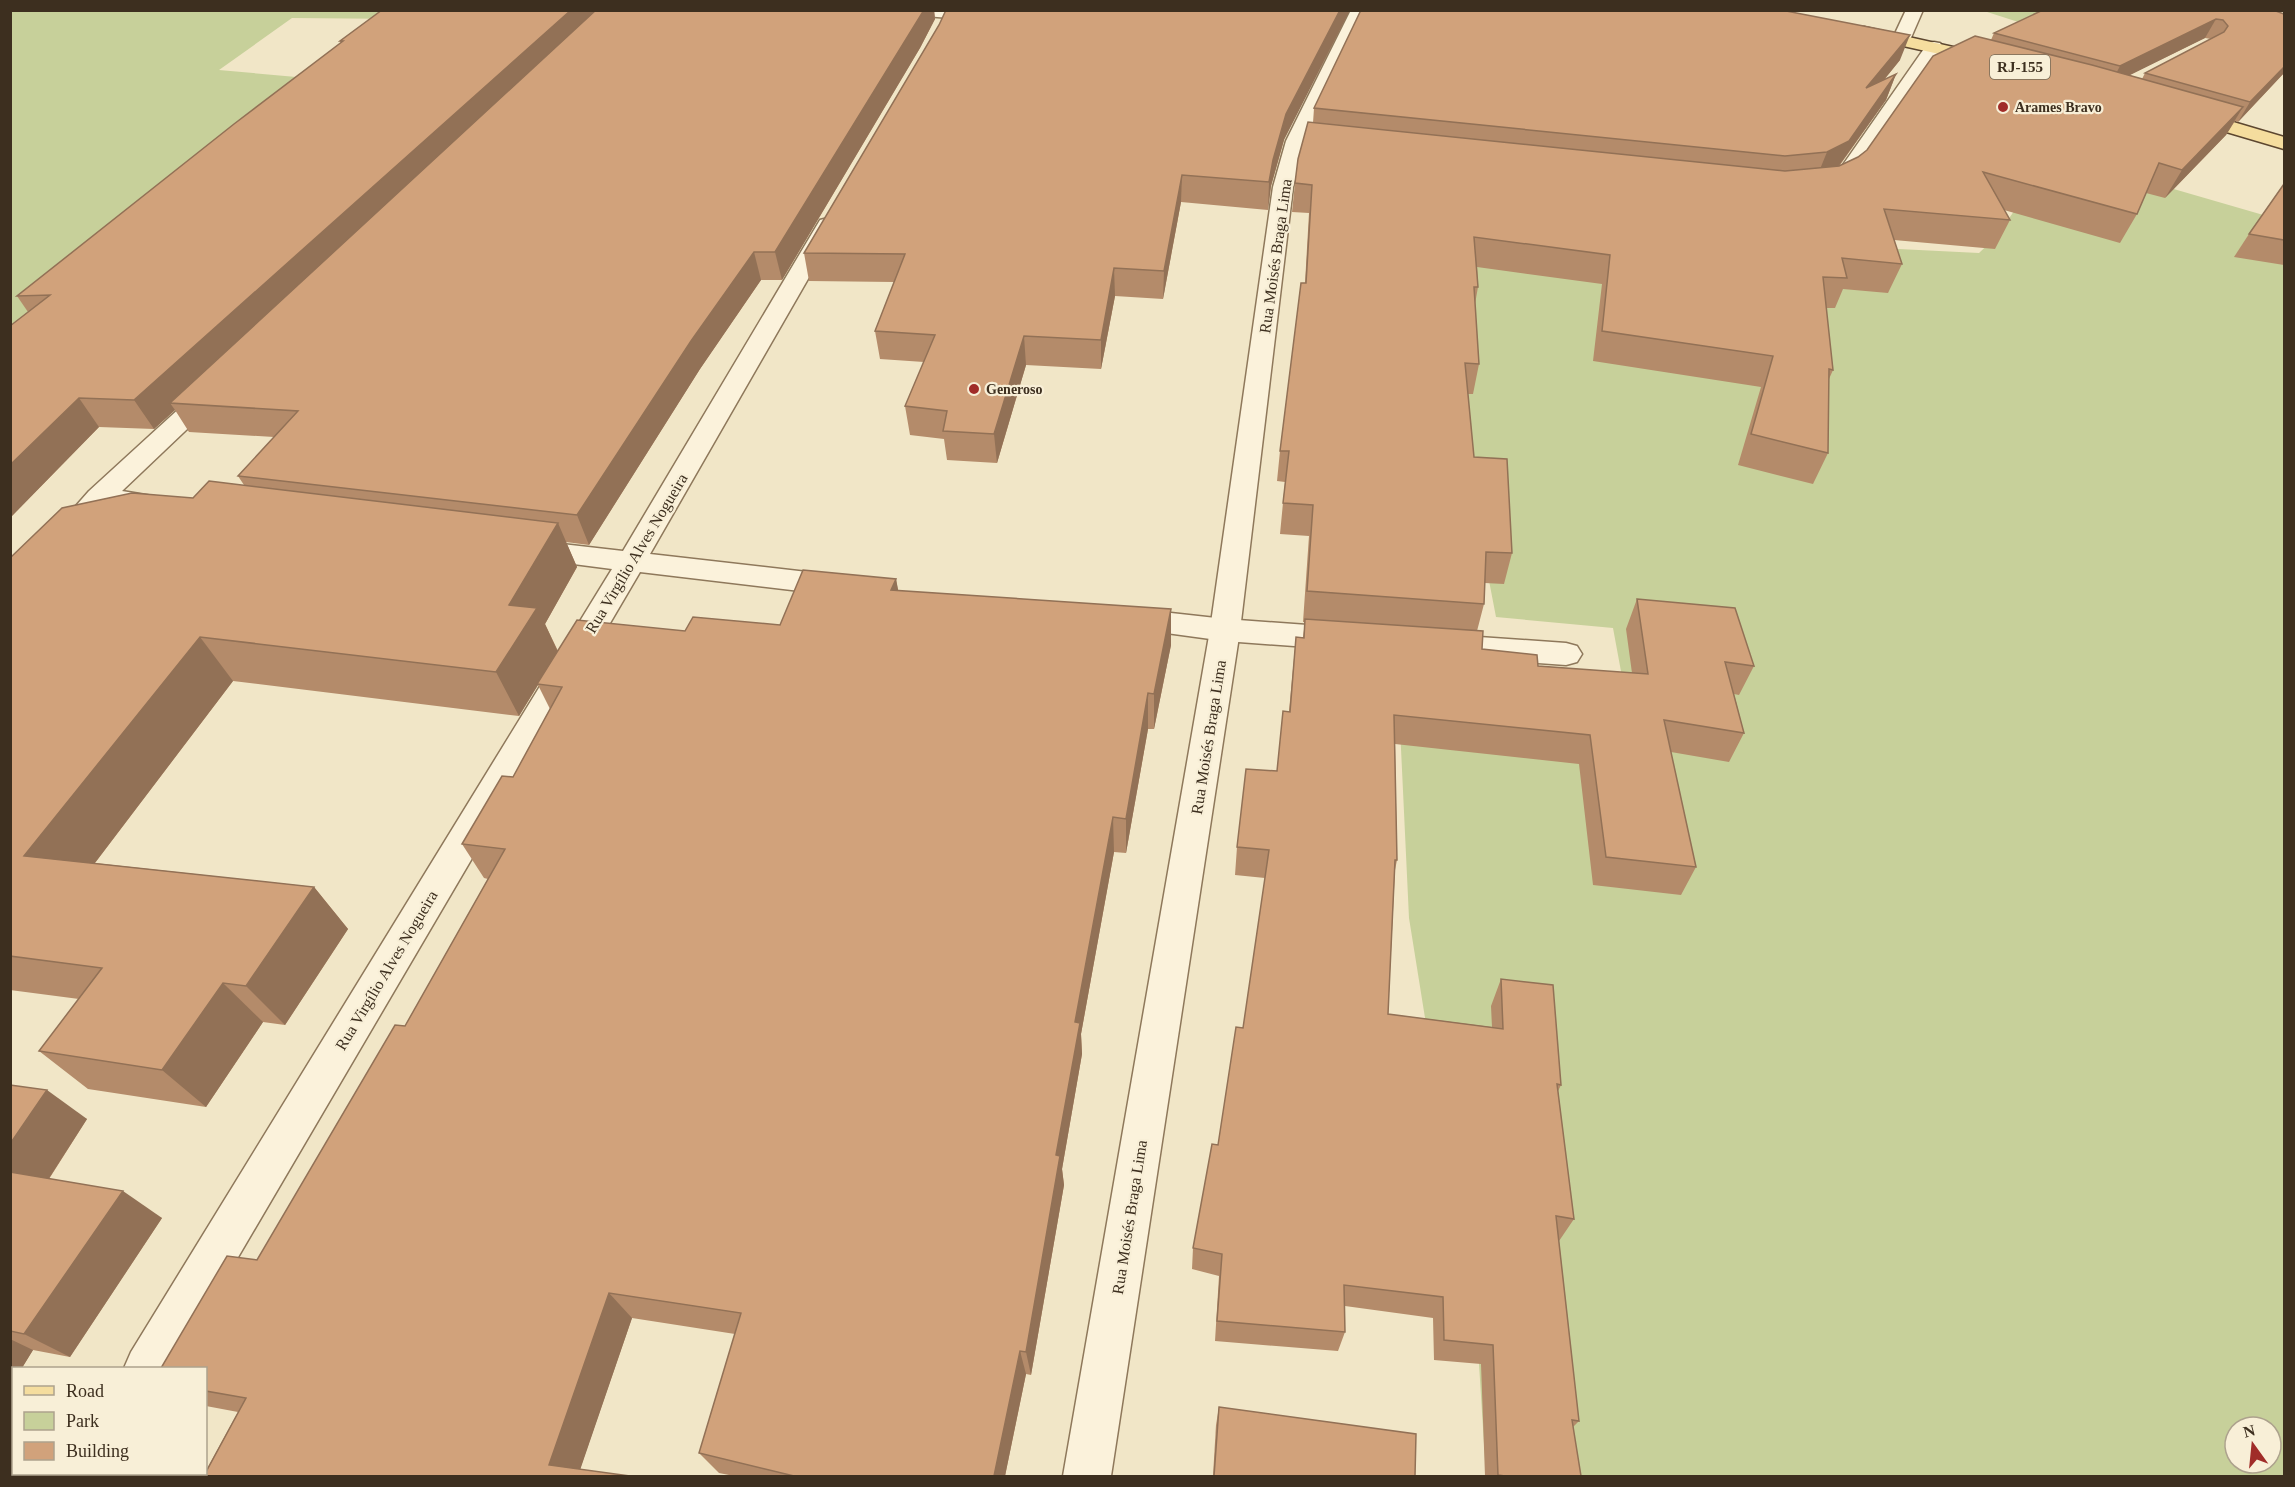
<svg xmlns="http://www.w3.org/2000/svg" width="2295" height="1487" font-family="'Times New Roman',serif">
  <rect width="100%" height="100%" fill="#f1e6c7"/>
  <g fill="#c7d09a" fill-rule="evenodd">
    <polygon points="11,11 419,11 406,19 292,18 219,70 330,80 11,341"/>
    <polygon points="1984,11 2129,11 2034,27"/>
    <path d="M 2053,154 L 2284,221 L 2284,1476 L 1486,1476 L 1478,1348 L 1409,918 L 1398,685 L 1625,693 L 1613,628 L 1496,617 L 1481,539 L 1319,220 L 1979,253 L 1997,236 ZM 2235,1427 L 2271,1427 L 2271,1463 L 2235,1463 Z"/>
  </g>
  <g fill="none" stroke-linecap="round" stroke-linejoin="round">
    <g stroke="#8e785b" stroke-width="3">
      <g id="minor">
        <polygon points="904,10 957,10 959,13 956,17 950,18 912,15"/>
        <polygon points="1906,10 1923,10 1910,40 1907,44 1895,44 1892,40"/>
        <path d="M 1934,42 L 1940,43 L 1943,47 L 1854,177 C 1845,188 1833,194 1819,190 L 1816,186 C 1820,179 1831,178 1840,169 L 1928,43 Z"/>
        <polygon points="828,218 836,220 839,225 650,554 842,576 852,579 857,586 852,593 842,596 640,572 173,1368 124,1368 131,1352 612,569 527,558 517,556 513,549 517,542 527,540 623,551 817,225 820,220"/>
        <path d="M 215,381 L 224,384 L 228,389 L 224,394 L 122,491 L 164,498 L 168,504 L 164,510 L 154,513 L 106,507 C 97,515 91,518 78,514 L 74,508 L 89,491 L 206,384 Z"/>
        <polygon points="1126,608 1225,619 1349,628 1360,631 1364,639 1360,647 1349,650 1225,641 1115,626 1111,619 1115,612"/>
        <polygon points="1436,634 1566,643 1577,646 1582,654 1577,662 1566,665 1436,656 1425,653 1421,645 1425,637"/>
        <polygon points="59,1474 108,1474 107,1476 58,1476"/>
      </g>
    </g>
    <g stroke="#8e785b" stroke-width="3">
      <polygon id="tertiary" points="1351,10 1368,10 1306,141 1293,187 1240,630 1111,1476 1063,1476 1210,630 1273,187 1286,141"/>
    </g>
    <g stroke="#5c462f" stroke-width="3">
      <g id="primary">
        <polygon points="1864,27 1989,55 1995,56 1998,60 1995,64 1989,65 1858,36 1855,32 1858,28"/>
        <polygon points="2186,108 2284,137 2284,149 2179,118 2176,114 2179,110"/>
      </g>
    </g>
    <use href="#minor" fill="#fbf2db" fill-rule="evenodd"/>
    <use href="#tertiary" fill="#fbf2db" fill-rule="evenodd"/>
    <use href="#primary" fill="#f5dd9e" fill-rule="evenodd"/>
  </g>
  <g fill="#b48b6a" fill-rule="evenodd">
    <polygon points="382,10 934,10 935,19 920,48 782,280 761,280 700,369 589,545 566,542 577,567 545,624 558,651 685,631 780,625 896,579 898,591 1171,609 1171,645 1154,729 1148,729 1126,853 1114,852 1081,1034 1082,1054 1062,1169 1064,1185 1031,1375 1026,1374 1005,1476 734,1476 719,1473 699,1453 735,1334 632,1318 580,1469 203,1476 238,1412 206,1406 206,1368 257,1260 405,1026 488,879 484,878 462,844 513,777 550,709 538,685 519,716 233,681 95,863 314,887 348,929 285,1025 263,1022 206,1107 88,1089 39,1051 79,999 10,990 10,558 193,498 244,485 238,476 274,437 189,432 175,410 154,429 99,427 10,518 10,326 28,312 17,296 341,43 340,41"/>
    <path d="M 2273,10 L 2284,73 L 2238,122 L 2235,121 L 2226,135 L 2165,198 L 2146,193 L 2137,214 L 2120,243 L 2004,210 L 2010,220 L 1995,249 L 1894,240 L 1902,264 L 1888,293 L 1843,289 L 1835,308 L 1826,308 L 1833,370 L 1829,379 L 1828,453 L 1813,484 L 1738,465 L 1761,387 L 1593,361 L 1602,284 L 1477,267 L 1478,287 L 1475,304 L 1479,364 L 1473,394 L 1468,394 L 1474,457 L 1512,553 L 1504,584 L 1485,583 L 1484,604 L 1477,631 L 1482,649 L 1538,666 L 1632,673 L 1626,629 L 1637,599 L 1754,666 L 1739,695 L 1734,694 L 1744,733 L 1729,762 L 1671,752 L 1696,867 L 1681,895 L 1593,885 L 1579,764 L 1395,744 L 1397,860 L 1395,870 L 1388,1014 L 1492,1027 L 1491,1006 L 1501,979 L 1561,1085 L 1558,1091 L 1574,1219 L 1559,1241 L 1579,1421 L 1573,1427 L 1581,1476 L 1485,1476 L 1481,1364 L 1434,1360 L 1433,1318 L 1345,1306 L 1345,1332 L 1338,1351 L 1215,1341 L 1219,1276 L 1192,1269 L 1193,1248 L 1218,1145 L 1243,1028 L 1265,878 L 1235,875 L 1237,847 L 1277,771 L 1289,711 L 1296,637 L 1303,637 L 1305,622 L 1303,622 L 1309,536 L 1280,534 L 1285,482 L 1277,481 L 1280,451 L 1305,283 L 1309,213 L 1292,212 L 1295,183 L 1313,123 L 1314,108 L 1900,60 L 1884,80 L 1896,74 L 1886,100 L 1840,165 L 1858,157 L 1867,150 L 1991,40 L 1994,33 ZM 2205,38 L 2211,39 L 2145,73 L 2142,79 L 2129,75 Z"/>
    <polygon points="939,25 1284,140 1271,186 1268,210 1181,202 1163,299 1115,296 1101,369 1026,365 997,463 947,460 944,439 910,435 905,406 924,362 880,359 875,331 894,282 809,281 804,253"/>
    <polygon points="2284,184 2284,265 2234,257 2249,234"/>
    <polygon points="10,1085 87,1119 49,1179 162,1218 70,1357 33,1350 10,1387"/>
    <polygon points="1219,1407 1415,1476 1213,1476 1216,1425"/>
  </g>
  <g fill="#927156">
    <polygon points="571,10 605,10 170,403 175,410 154,429 134,400"/>
    <polygon points="924,10 934,10 935,19 920,48 782,280 775,252"/>
    <polygon points="1340,10 1350,10 1284,140 1271,186 1268,210 1269,182 1273,160 1286,114"/>
    <polygon points="2216,19 2205,38 2110,85 2120,66"/>
    <polygon points="1910,35 1900,60 1856,114 1866,88"/>
    <polygon points="2284,67 2284,73 2238,122 2250,102"/>
    <polygon points="1896,74 1886,100 1838,167 1816,179 1827,152"/>
    <polygon points="2243,107 2226,135 2165,198 2182,170"/>
    <polygon points="1182,175 1181,202 1163,299 1164,271"/>
    <polygon points="754,252 761,280 700,369 589,545 577,515 691,341"/>
    <polygon points="1114,268 1115,296 1101,369 1101,340"/>
    <polygon points="1024,336 1026,365 997,463 994,434"/>
    <polygon points="79,398 99,427 10,518 10,465"/>
    <polygon points="558,523 577,567 545,624 558,652 519,716 496,672 509,605"/>
    <polygon points="896,579 903,615 891,590"/>
    <polygon points="1171,609 1171,645 1154,729 1154,694"/>
    <polygon points="200,637 233,681 69,897 24,856"/>
    <polygon points="1148,693 1148,729 1126,853 1126,819"/>
    <polygon points="1113,817 1114,852 1081,1034 1082,1054 1062,1169 1064,1185 1031,1375 1026,1352 1056,1155 1075,1022"/>
    <polygon points="314,887 348,929 285,1025 246,986"/>
    <polygon points="223,983 263,1022 206,1107 162,1070"/>
    <polygon points="47,1090 87,1119 37,1197 10,1180 10,1144"/>
    <polygon points="123,1191 162,1218 70,1357 24,1334"/>
    <polygon points="609,1293 632,1318 578,1476 549,1465"/>
    <polygon points="10,1339 33,1350 22,1368 14,1368 14,1382 10,1387"/>
    <polygon points="1020,1351 1026,1374 1005,1476 994,1476"/>
  </g>
  <g fill="#d1a27b" stroke="#927156" stroke-width="1.5">
    <polygon points="382,10 571,10 134,400 79,398 10,465 10,326 50,295 17,296 234,124 343,41 340,41"/>
    <polygon points="596,10 924,10 775,252 754,252 691,341 577,515 238,476 298,411 170,403"/>
    <polygon points="946,10 1340,10 1286,114 1273,160 1269,182 1182,175 1164,271 1114,268 1101,340 1024,336 994,434 943,431 947,411 905,406 935,335 875,331 905,254 804,253 939,25"/>
    <polygon points="1361,10 1781,10 1910,35 1866,88 1896,74 1849,141 1827,152 1785,156 1314,108"/>
    <polygon points="2043,10 2273,10 2284,14 2284,67 2250,102 2145,73 2224,32 2228,26 2223,20 2216,19 2120,66 1994,33"/>
    <polygon points="1975,36 2092,65 2243,107 2182,170 2159,163 2137,214 1983,172 2010,220 1884,209 1902,264 1842,258 1847,278 1823,277 1833,370 1829,369 1828,453 1751,434 1773,356 1602,331 1610,255 1474,237 1478,287 1474,287 1479,364 1465,363 1474,457 1507,459 1512,553 1486,552 1484,604 1307,591 1313,505 1283,503 1289,451 1280,451 1301,283 1306,283 1312,185 1295,183 1298,159 1308,122 1785,171 1839,166 1858,157 1867,150 1933,56"/>
    <polygon points="2284,184 2284,240 2249,234"/>
    <polygon points="209,481 558,523 509,605 537,608 496,672 200,637 24,856 314,887 246,986 223,983 162,1070 39,1051 102,968 10,956 10,558 62,508 132,493 193,498"/>
    <polygon points="803,570 896,579 891,590 1171,609 1154,694 1148,693 1126,819 1113,817 1075,1022 1080,1023 1056,1155 1060,1156 1026,1352 1020,1351 994,1476 794,1476 699,1453 741,1313 609,1293 549,1465 630,1476 203,1476 204,1473 206,1473 206,1472 246,1398 206,1391 206,1368 161,1368 227,1256 257,1260 395,1025 405,1026 505,849 462,844 502,776 513,777 562,687 537,684 577,620 685,631 693,617 780,625"/>
    <polygon points="1637,599 1735,608 1754,666 1725,662 1744,733 1664,720 1696,867 1606,857 1590,735 1394,715 1397,860 1395,860 1388,1014 1503,1029 1501,979 1553,985 1561,1085 1557,1084 1574,1219 1556,1216 1579,1421 1572,1420 1581,1476 1505,1476 1498,1475 1493,1345 1444,1340 1443,1297 1344,1285 1345,1332 1217,1321 1222,1254 1193,1248 1212,1144 1218,1145 1236,1027 1243,1028 1269,850 1237,847 1246,769 1277,771 1283,711 1290,712 1296,637 1304,638 1305,619 1483,631 1482,649 1537,655 1538,666 1648,674"/>
    <polygon points="10,1085 47,1090 10,1144"/>
    <polygon points="10,1172 123,1191 24,1334 10,1331"/>
    <polygon points="1219,1407 1416,1434 1415,1476 1214,1476"/>
  </g>
  <g fill="#a02c28" stroke="#f8efd7" stroke-width="2">
    <circle cx="2003" cy="107" r="6"/>
    <circle cx="974" cy="389" r="6"/>
  </g>
  <g text-anchor="middle" stroke-width="4.5" stroke-linejoin="round" paint-order="stroke">
    <g font-size="14" font-weight="bold" fill="#3d2f1f" stroke="#f8efd7" text-anchor="start">
      <text x="2015" y="112">Arames Bravo</text>
      <text x="986" y="394">Generoso</text>
    </g>
    <rect fill="#f8efd7" stroke="#756956" stroke-width="1.5" x="1990" y="55" width="60" height="24" rx="4.5"/>
    <g font-size="15" font-weight="bold" fill="#3d2f1f">
      <text x="2020" y="72">RJ-155</text>
    </g>
    <g font-size="16" fill="#3d2f1f" stroke="#f8efd7">
      <text transform="translate(1275 256) rotate(-82)" y="6">Rua Moisés Braga Lima</text>
      <text transform="translate(636 553) rotate(-59)" y="6">Rua Virgílio Alves Nogueira</text>
      <text transform="translate(1208 737) rotate(-81)" y="6">Rua Moisés Braga Lima</text>
      <text transform="translate(386 970) rotate(-59)" y="6">Rua Virgílio Alves Nogueira</text>
      <text transform="translate(1129 1217) rotate(-81)" y="6">Rua Moisés Braga Lima</text>
    </g>
  </g>
  <rect width="2295" height="1487" fill="none" stroke="#3d2f1f" stroke-width="24"/>
  <rect x="12" y="1367" width="195" height="108" fill="#f8efd7" stroke="#ada28d" stroke-width="1.5"/>
  <rect x="24" y="1386" width="30" height="9" fill="#f5dd9e" stroke="#ada28d" stroke-width="1.5"/>
  <text x="66" y="1397" font-size="18" fill="#3d2f1f">Road</text>
  <rect x="24" y="1412" width="30" height="18" fill="#c7d09a" stroke="#ada28d" stroke-width="1.5"/>
  <text x="66" y="1427" font-size="18" fill="#3d2f1f">Park</text>
  <rect x="24" y="1442" width="30" height="18" fill="#d1a27b" stroke="#ada28d" stroke-width="1.5"/>
  <text x="66" y="1457" font-size="18" fill="#3d2f1f">Building</text>
  <g transform="translate(2253 1445) rotate(345)"><circle r="28" fill="#f8efd7" stroke="#ada28d" stroke-width="1.5"/>
  <path d="M0-4.5L10 22L0 15L-10 22Z" fill="#a02c28"/>
  <text y="-9" font-size="16" font-weight="bold" text-anchor="middle" fill="#3d2f1f">N</text>
  </g>
</svg>
